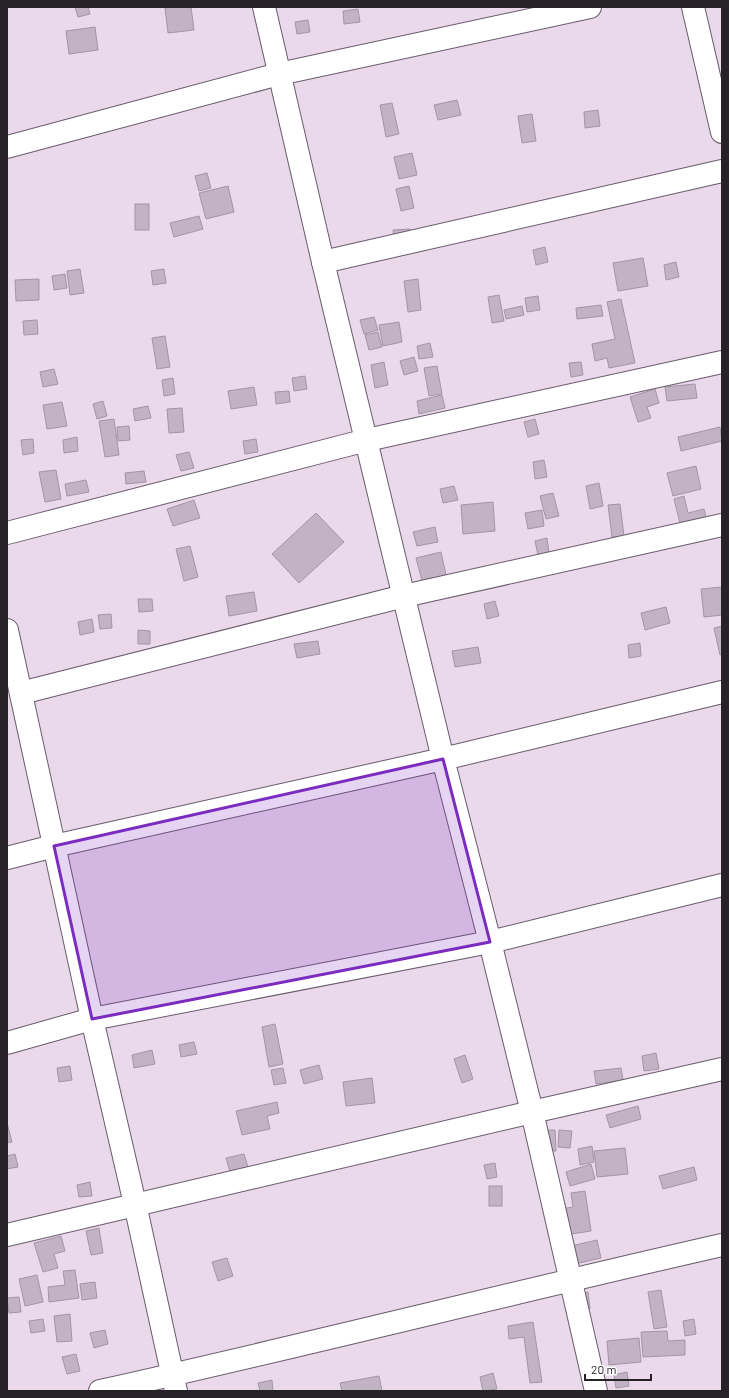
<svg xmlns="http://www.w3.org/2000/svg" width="729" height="1398" font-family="Barlow,sans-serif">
  <rect width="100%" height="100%" fill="#e9d9eb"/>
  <g fill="#c2b3c4" stroke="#a495a6">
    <polygon points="75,7 88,7 90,14 78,17"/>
    <polygon points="174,7 191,7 194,30 168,33 165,8"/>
    <polygon points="358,9 360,22 344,24 343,11"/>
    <polygon points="308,20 310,32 297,34 295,22"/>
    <polygon points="95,27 98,50 69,54 66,31"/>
    <polygon points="457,100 461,115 438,120 434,105"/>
    <polygon points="392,103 399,134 386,137 380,105"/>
    <polygon points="598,110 600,126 585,128 584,112"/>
    <polygon points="532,114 536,141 522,143 518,116"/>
    <polygon points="412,153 417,175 399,179 394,157"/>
    <polygon points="207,173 211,188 199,191 195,176"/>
    <polygon points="228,186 234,212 206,219 199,193"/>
    <polygon points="409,186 414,208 401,211 396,189"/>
    <rect x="135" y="204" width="14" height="26"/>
    <polygon points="199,216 203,229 174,237 170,223"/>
    <polygon points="410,229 411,241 394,242 393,230"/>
    <polygon points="545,247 548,262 536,265 533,250"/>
    <polygon points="643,258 648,286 618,291 613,263"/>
    <polygon points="676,262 679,277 666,280 664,265"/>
    <polygon points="80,269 84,293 70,295 67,271"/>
    <polygon points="164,269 166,283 153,285 151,271"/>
    <polygon points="65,274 67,288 54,290 52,276"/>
    <polygon points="39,279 39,300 16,301 15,280"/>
    <polygon points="418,279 421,310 408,312 404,281"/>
    <polygon points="499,295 504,321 492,323 488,297"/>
    <polygon points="538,296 540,310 527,312 525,298"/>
    <polygon points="621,299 635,363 609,368 607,358 595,361 592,344 615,339 607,302"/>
    <polygon points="601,305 603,316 577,319 576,308"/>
    <polygon points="522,306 524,315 506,319 504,310"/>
    <polygon points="374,317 378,330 364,334 360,320"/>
    <polygon points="37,320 38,334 24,335 23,321"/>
    <polygon points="399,322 402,342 383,346 379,325"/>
    <polygon points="378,332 382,347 369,350 365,335"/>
    <polygon points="165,336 170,367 157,369 152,338"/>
    <polygon points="430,343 433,357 419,359 417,346"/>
    <polygon points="414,357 418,371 404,375 400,361"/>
    <polygon points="384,362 388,385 375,388 371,365"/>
    <polygon points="581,362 583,375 571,377 569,363"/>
    <polygon points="437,366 442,394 429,396 424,368"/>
    <polygon points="54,369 58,384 43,387 40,372"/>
    <polygon points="305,376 307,389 294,391 292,378"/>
    <polygon points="173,378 175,394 164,396 162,380"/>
    <polygon points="695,384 697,398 667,401 665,387"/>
    <polygon points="254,387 257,405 231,409 228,391"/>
    <polygon points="655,389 659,403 647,407 651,418 638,422 630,397"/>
    <polygon points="289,391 290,402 276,404 275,392"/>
    <polygon points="442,395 445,408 419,414 417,401"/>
    <polygon points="103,401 107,416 97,419 93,404"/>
    <polygon points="62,402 67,426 47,429 43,405"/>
    <polygon points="148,406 151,418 135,421 133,409"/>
    <polygon points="182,408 184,432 169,433 167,409"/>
    <polygon points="114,419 119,455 105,457 99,421"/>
    <polygon points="535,419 539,434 528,437 524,422"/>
    <polygon points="129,426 130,440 118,441 117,427"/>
    <polygon points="720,427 722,441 681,451 678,437"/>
    <polygon points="77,437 78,451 64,453 63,440"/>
    <polygon points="33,439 34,453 23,455 21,440"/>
    <polygon points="256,439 258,452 245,454 243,441"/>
    <polygon points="189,452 194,468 181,471 176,455"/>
    <polygon points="544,460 547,477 535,479 533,462"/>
    <polygon points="696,466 701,489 673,496 667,473"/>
    <polygon points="56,470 61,499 45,502 39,472"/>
    <polygon points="144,471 146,482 126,484 125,473"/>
    <polygon points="86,480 89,492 67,496 65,484"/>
    <polygon points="599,483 603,506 590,509 586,486"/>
    <polygon points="454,486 458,500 443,503 440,489"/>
    <polygon points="553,493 559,516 546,519 540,496"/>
    <polygon points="684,496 688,513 704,509 707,521 681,527 674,499"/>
    <polygon points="194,500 200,518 173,526 167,509"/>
    <polygon points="493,502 495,531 463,534 461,505"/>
    <polygon points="620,504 624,536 612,537 608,505"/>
    <polygon points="542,510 544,526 528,529 525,513"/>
    <polygon points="316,513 344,542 299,583 272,554"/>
    <polygon points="435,527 438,542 417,546 413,532"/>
    <polygon points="547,538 549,553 538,555 535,541"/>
    <polygon points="190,546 198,577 184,581 176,549"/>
    <polygon points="441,552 446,575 422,581 416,558"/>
    <polygon points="722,587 722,615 704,617 701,589"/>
    <polygon points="254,592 257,611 229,616 226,596"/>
    <polygon points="138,599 152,599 153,611 139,612"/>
    <polygon points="495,601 499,616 487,619 484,604"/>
    <polygon points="666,607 670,623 645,630 641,613"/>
    <polygon points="111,614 112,628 100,629 98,615"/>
    <polygon points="92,619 94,632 80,635 78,622"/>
    <polygon points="722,626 722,654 720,655 714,628"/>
    <polygon points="138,630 150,631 150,644 138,644"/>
    <polygon points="318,641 320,654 297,658 294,644"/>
    <polygon points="640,643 641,656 629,658 628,645"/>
    <polygon points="478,647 481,663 455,667 452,651"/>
    <polygon points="275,1024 283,1064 269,1067 262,1027"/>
    <polygon points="194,1042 197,1054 181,1057 179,1045"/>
    <polygon points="152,1050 155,1064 134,1068 132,1055"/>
    <polygon points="656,1053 659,1069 644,1071 642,1056"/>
    <polygon points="465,1055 473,1079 462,1083 454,1059"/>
    <polygon points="319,1065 323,1079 304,1084 300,1070"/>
    <polygon points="70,1066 72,1080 59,1082 57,1068"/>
    <polygon points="283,1068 286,1083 274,1085 271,1070"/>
    <polygon points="621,1068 623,1080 596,1084 594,1071"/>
    <polygon points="372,1078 375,1103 346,1106 343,1082"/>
    <polygon points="277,1102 279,1113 267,1116 270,1129 242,1135 236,1111"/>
    <polygon points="638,1106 641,1119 610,1128 606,1115"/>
    <polygon points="7,1123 12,1142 7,1143"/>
    <polygon points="544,1130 555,1130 556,1151 545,1151"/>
    <polygon points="559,1130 572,1131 570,1148 558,1147"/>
    <polygon points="592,1146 594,1162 580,1165 578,1149"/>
    <polygon points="625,1148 628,1174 597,1177 594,1151"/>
    <polygon points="15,1154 18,1167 7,1169 7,1156"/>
    <polygon points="244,1154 248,1167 230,1172 226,1158"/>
    <polygon points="495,1163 497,1177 487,1179 484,1165"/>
    <polygon points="591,1164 595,1179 570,1186 566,1172"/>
    <polygon points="694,1167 697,1180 663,1189 659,1176"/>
    <polygon points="90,1182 92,1196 79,1197 77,1185"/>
    <rect x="489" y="1186" width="13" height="20"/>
    <polygon points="585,1191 591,1231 564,1235 560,1209 573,1207 571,1193"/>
    <polygon points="99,1228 103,1253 91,1255 86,1231"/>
    <polygon points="61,1236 65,1251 54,1254 58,1268 43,1272 34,1243"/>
    <polygon points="597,1240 601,1258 575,1264 571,1246"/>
    <polygon points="227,1258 233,1276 218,1281 212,1262"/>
    <polygon points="75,1270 79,1298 49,1302 48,1287 65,1285 63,1271"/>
    <polygon points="37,1275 43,1302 25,1306 19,1279"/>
    <polygon points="95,1282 97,1298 82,1300 80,1284"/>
    <polygon points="661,1290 667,1327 654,1329 648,1292"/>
    <polygon points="588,1292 590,1309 580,1310 579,1293"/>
    <polygon points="19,1297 21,1312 9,1313 7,1298"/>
    <polygon points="70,1314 72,1341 57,1342 54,1316"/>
    <polygon points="43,1319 45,1331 31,1333 29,1321"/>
    <polygon points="694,1319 696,1334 685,1336 683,1321"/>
    <polygon points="533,1322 542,1382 530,1383 524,1337 509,1339 508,1326"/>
    <polygon points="105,1330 108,1344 94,1348 90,1333"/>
    <polygon points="667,1331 668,1341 685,1340 685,1355 643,1357 641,1332"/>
    <polygon points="639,1338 641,1362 609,1365 607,1341"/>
    <polygon points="76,1354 80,1371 67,1374 62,1357"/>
    <polygon points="627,1372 629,1386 616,1388 614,1375"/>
    <polygon points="493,1373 497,1389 483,1391 480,1377"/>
    <polygon points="379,1376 382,1391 342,1391 340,1383"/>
    <polygon points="272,1380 273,1391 260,1391 258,1383"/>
  </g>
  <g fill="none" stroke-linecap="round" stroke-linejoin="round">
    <g stroke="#695c6b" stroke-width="24">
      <g id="minor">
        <polyline points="264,7 323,262 443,759 490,942 532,1112 596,1391"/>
        <polyline points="693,7 722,132"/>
        <polyline points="7,147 279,74 590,7"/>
        <polyline points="323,262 722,171"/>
        <polyline points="7,533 367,440 722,362"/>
        <polyline points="7,630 92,1019 135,1204 176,1391"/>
        <polyline points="21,693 404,596 722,525"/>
        <polyline points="7,858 54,846 443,759 722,692"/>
        <polyline points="7,1043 92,1019 490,942 722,885"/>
        <polyline points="7,1235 532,1112 722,1069"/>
        <path d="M 100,1391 C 308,1345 514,1292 722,1245"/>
      </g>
    </g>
    <use href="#minor" stroke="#fff" stroke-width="22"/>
  </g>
  <path fill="#7b2cbf" fill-opacity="0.2" stroke="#7b2cbf" stroke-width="3" stroke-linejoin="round" d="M 443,759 L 490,942 L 92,1019 L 54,846 Z"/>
  <rect width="729" height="1398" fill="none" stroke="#272228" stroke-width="16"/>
  <path d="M585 1374v6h66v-6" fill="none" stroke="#272228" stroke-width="2"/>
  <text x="591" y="1374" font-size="12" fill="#272228" stroke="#ffffff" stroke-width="3" paint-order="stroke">20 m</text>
</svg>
